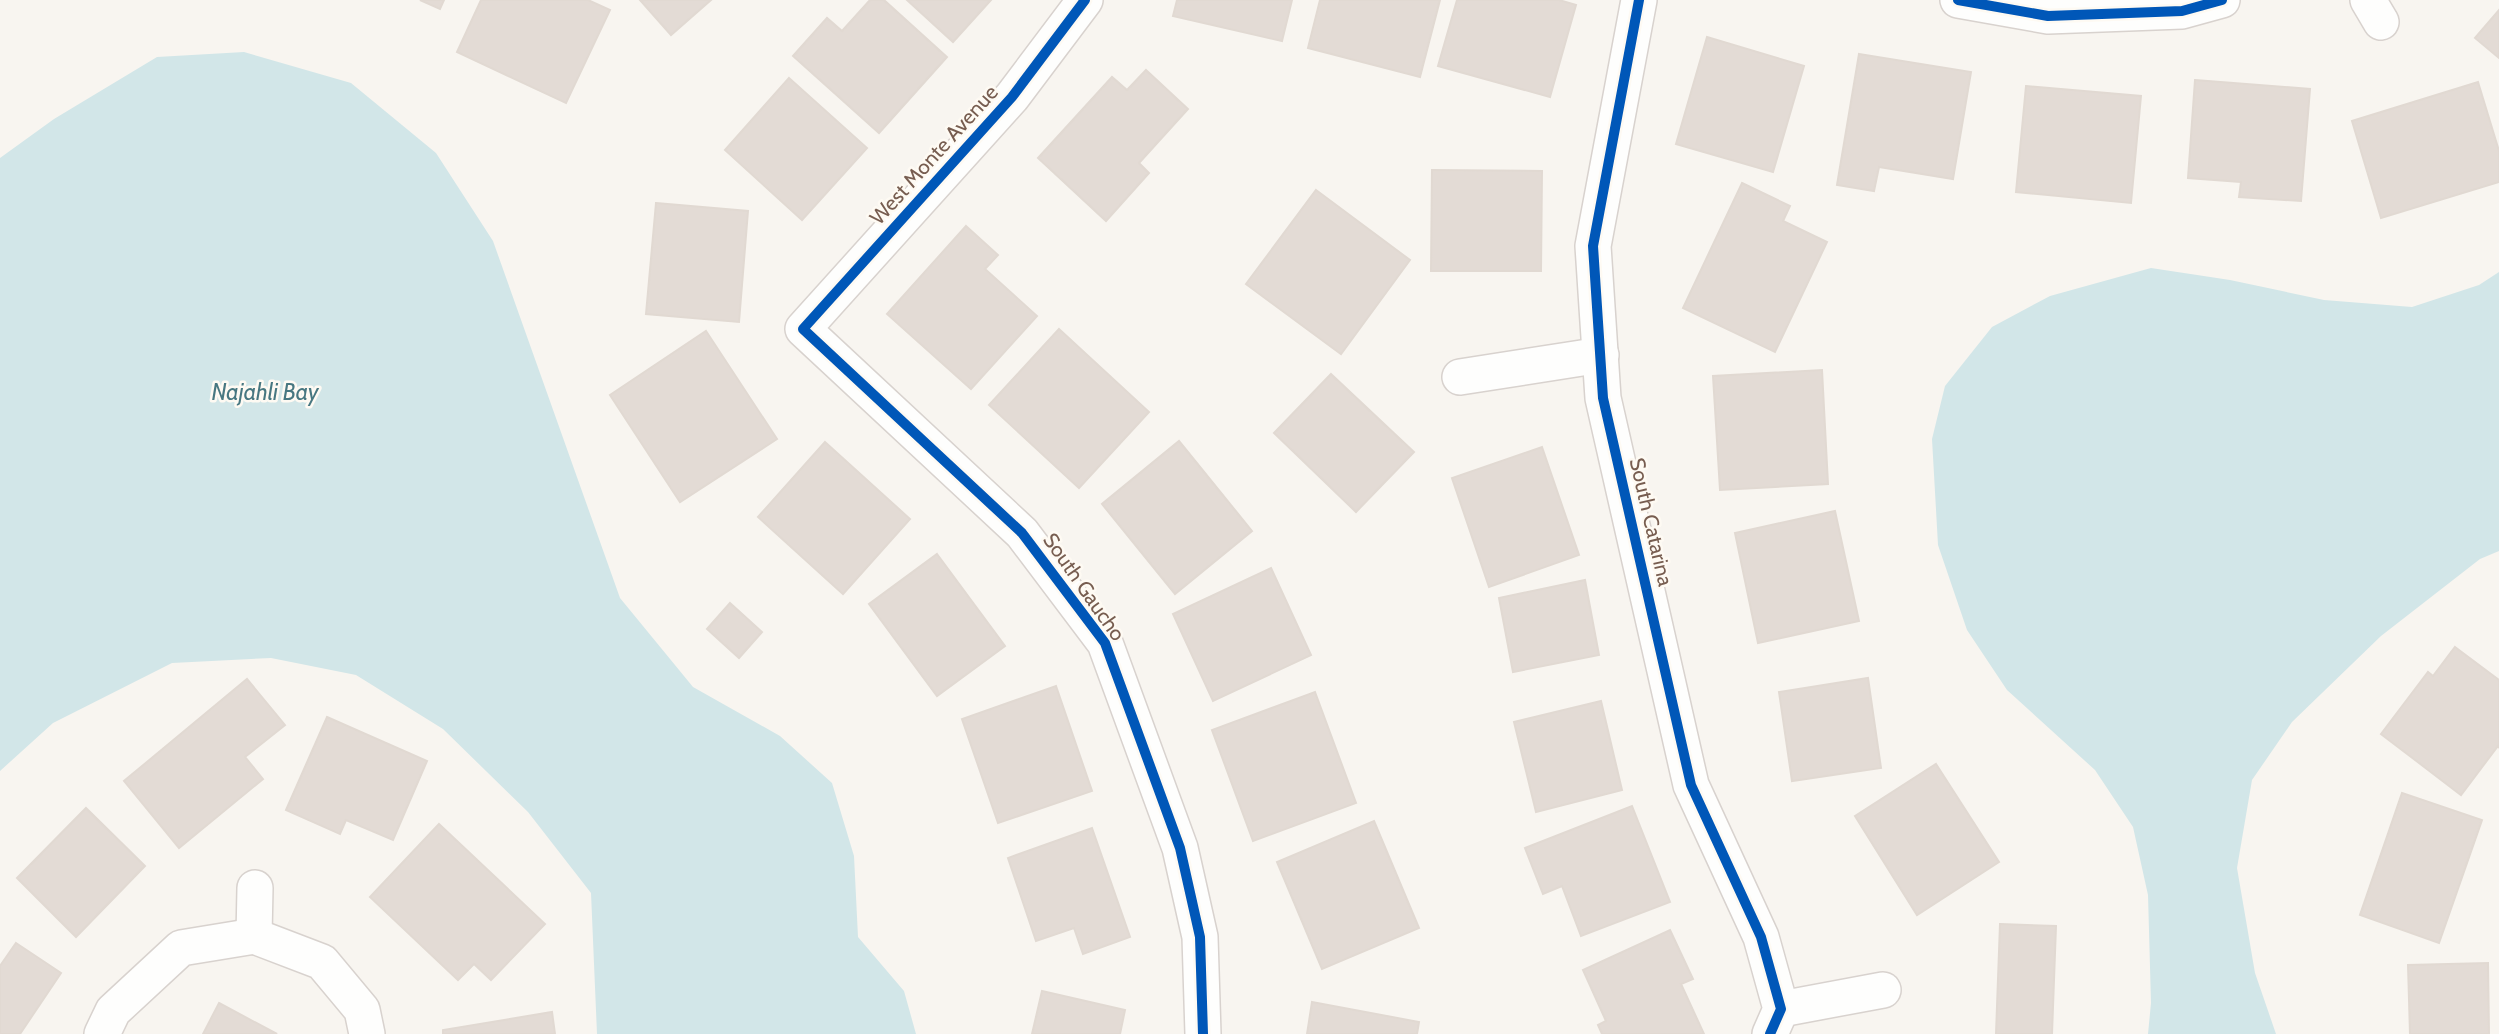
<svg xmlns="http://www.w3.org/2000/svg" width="2499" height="1034" font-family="Cabin,sans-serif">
  <rect width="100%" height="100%" fill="#f8f5f0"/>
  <g fill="#d2e6e8">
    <polygon points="244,52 351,83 436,153 493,241 620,598 693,687 780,736 832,783 854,856 858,937 904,991 916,1034 597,1034 591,893 528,812 443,729 356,675 271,658 172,663 53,723 0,771 0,158 54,119 157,57"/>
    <polygon points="2151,268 2230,280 2324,300 2412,307 2479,285 2499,272 2499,551 2480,559 2381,636 2292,722 2252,780 2237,868 2255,973 2276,1034 2148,1034 2151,1003 2148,895 2133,827 2095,770 2007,690 1967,630 1938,545 1932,439 1945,386 1992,327 2050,296"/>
  </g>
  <g fill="#e3dbd5" stroke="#e1d9d2" stroke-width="2">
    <polygon points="420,0 444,0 440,9"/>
    <polygon points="481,0 588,0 610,10 566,103 457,52"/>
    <polygon points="640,0 711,0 671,35"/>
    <polygon points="870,0 884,0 947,57 879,133 793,56 827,18 842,31"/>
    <polygon points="907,0 991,0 953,42"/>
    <polygon points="1177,0 1292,0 1282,41 1173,16"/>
    <polygon points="1320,0 1440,0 1420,77 1308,48"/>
    <polygon points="1457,0 1559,0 1576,5 1550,97 1438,66"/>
    <polygon points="2499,10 2499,58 2475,38"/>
    <polygon points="1707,37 1804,66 1773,172 1676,144"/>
    <polygon points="1859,54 1971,72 1953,179 1879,167 1874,191 1837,185"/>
    <polygon points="1146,70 1188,109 1139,163 1149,173 1106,221 1038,158 1112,77 1127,90"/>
    <polygon points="789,78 867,148 802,220 725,150"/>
    <polygon points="2195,80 2310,89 2301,201 2239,197 2241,182 2188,178"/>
    <polygon points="2478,82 2499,151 2499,182 2381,218 2352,121"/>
    <polygon points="2026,86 2141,96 2131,203 2016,192"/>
    <polygon points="1432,170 1542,171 1541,271 1431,271"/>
    <polygon points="1742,183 1790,206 1783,221 1827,242 1775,352 1683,308"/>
    <polygon points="1316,190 1410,260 1341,354 1246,284"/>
    <polygon points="656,203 748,211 739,322 646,314"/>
    <polygon points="966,226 998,255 985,269 1037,316 971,389 887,314"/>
    <polygon points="1059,329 1149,412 1079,488 989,405"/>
    <polygon points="706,331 777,439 680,502 610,395"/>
    <polygon points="1822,370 1828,484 1720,490 1713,376"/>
    <polygon points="1331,374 1414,452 1356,512 1274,433"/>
    <polygon points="1179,441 1252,531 1175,594 1102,504"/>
    <polygon points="825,442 910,519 843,594 758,517"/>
    <polygon points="1542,447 1579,555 1489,587 1452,478"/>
    <polygon points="1835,511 1859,621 1758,643 1735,533"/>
    <polygon points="937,554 1005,646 937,696 869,604"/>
    <polygon points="1271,568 1311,655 1213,701 1173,614"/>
    <polygon points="1585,580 1599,655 1513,672 1499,598"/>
    <polygon points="730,603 762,632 739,658 707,629"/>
    <polygon points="2455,647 2499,680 2499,748 2498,746 2461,795 2381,734 2428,672 2433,676"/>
    <polygon points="1868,678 1881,768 1792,781 1779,692"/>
    <polygon points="247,679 285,725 245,757 263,779 179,848 124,781"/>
    <polygon points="1056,686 1092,791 998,823 962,719"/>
    <polygon points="1315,692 1356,803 1253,841 1212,730"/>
    <polygon points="1601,701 1622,790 1536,812 1514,722"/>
    <polygon points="327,717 427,761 393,840 346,820 340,834 286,810"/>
    <polygon points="1936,764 1999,862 1917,915 1855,816"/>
    <polygon points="2402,793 2482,820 2439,943 2360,915"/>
    <polygon points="1632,806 1670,902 1581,936 1562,886 1543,894 1525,848"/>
    <polygon points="86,808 145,866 76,937 17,878"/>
    <polygon points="1374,821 1419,928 1322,969 1277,862"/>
    <polygon points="439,824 545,924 491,980 474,964 458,980 370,897"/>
    <polygon points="1092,828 1130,937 1083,954 1074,928 1036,941 1008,858"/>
    <polygon points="2000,924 2056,926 2052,1034 1996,1034"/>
    <polygon points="1670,930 1693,979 1681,984 1704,1034 1602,1034 1598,1025 1606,1021 1583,970"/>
    <polygon points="16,943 61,973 20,1034 0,1034 0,966"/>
    <polygon points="2488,963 2489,1034 2410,1034 2408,965"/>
    <polygon points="1042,991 1125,1010 1120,1034 1032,1034"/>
    <polygon points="1312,1002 1419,1022 1417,1034 1307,1034"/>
    <polygon points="219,1003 277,1034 203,1034"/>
    <polygon points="552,1012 555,1034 443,1034 443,1030"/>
  </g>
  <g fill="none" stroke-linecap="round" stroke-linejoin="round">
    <g stroke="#d8d2ce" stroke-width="38">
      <g id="minor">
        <polyline points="1085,0 1012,97 803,329 1022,533 1105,643 1180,848 1200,937 1203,1034"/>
        <polyline points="1639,0 1593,246 1603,398 1691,785 1761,937 1781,1009 1770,1034"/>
        <polyline points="1958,0 2048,16 2182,11 2222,0"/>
        <polyline points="2368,0 2381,22"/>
        <polyline points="1460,377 1601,355"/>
        <polyline points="254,936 322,962 362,1010 367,1034"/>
        <polyline points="254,936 255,888"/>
        <polyline points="1781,1009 1883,990"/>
        <polyline points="102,1034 113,1011 181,948 254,936"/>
      </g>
    </g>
    <use href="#minor" stroke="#fefefd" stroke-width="35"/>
    <g stroke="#fefaf3" stroke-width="15">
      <g id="cycleway">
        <polyline points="1085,0 1012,97 803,329 1022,533 1105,643 1180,848 1200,937 1203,1034"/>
        <polyline points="1639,0 1593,246 1603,398 1691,785 1761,937 1781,1009 1770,1034"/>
        <polyline points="1958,0 2048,16 2182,11 2222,0"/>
      </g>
    </g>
    <use href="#cycleway" stroke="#0057b8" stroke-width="10"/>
  </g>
  <g text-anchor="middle" stroke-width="5" stroke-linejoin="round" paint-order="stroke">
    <g font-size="21" fill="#775d50" stroke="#fefaf3">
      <text transform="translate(934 155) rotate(-48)" y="7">West Monte Avenue</text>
      <text transform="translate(1651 522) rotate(77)" y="7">South Catarina</text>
      <text transform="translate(1084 587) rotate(55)" y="7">South Gaucho</text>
    </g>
    <g font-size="23" font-style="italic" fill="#477781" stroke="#fefaf3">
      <text x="265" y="400">Najahli Bay</text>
    </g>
  </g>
</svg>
